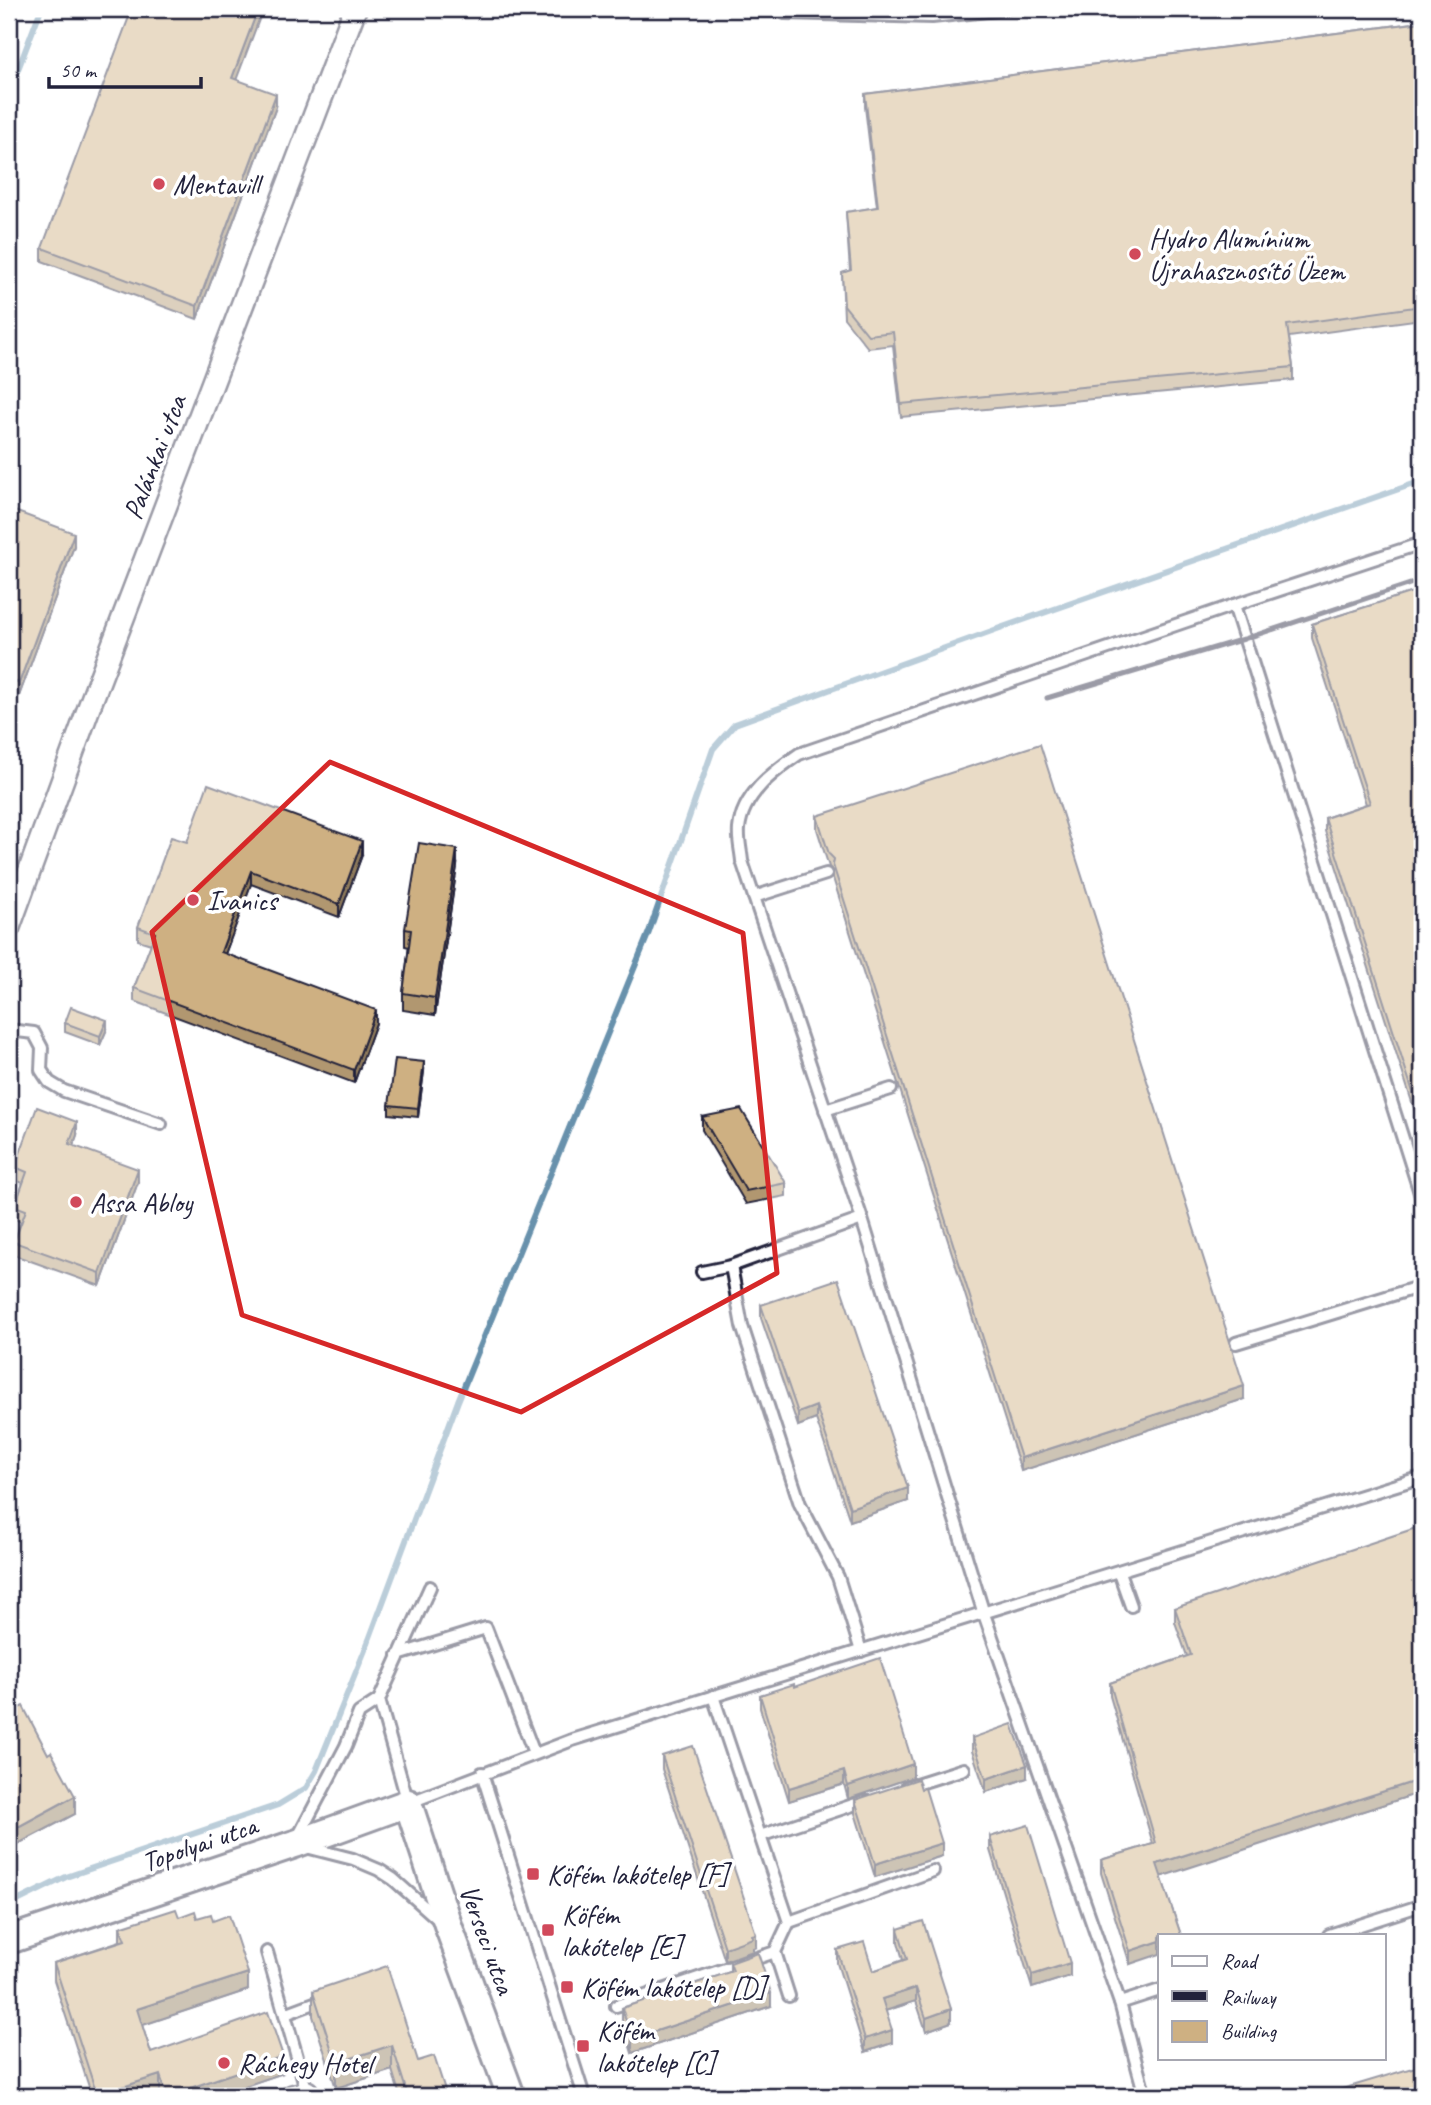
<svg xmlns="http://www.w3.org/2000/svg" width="1431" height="2105" font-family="Caveat,sans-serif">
  <rect width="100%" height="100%" fill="#fff"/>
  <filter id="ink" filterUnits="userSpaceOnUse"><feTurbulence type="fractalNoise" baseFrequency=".0143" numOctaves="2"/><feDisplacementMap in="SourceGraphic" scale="14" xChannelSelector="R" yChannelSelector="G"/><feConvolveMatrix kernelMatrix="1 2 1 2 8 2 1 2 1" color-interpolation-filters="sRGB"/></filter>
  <g filter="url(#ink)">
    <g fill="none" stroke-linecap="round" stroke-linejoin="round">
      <g stroke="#6891ac" stroke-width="6">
        <polyline points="9,93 41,9"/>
        <polyline points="9,1905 66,1877 278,1805 306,1788 316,1771 369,1640 458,1401 649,932 713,749 735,724 1000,628 1422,481"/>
      </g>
      <g stroke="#22223b" stroke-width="16">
        <g id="service">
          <polyline points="775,9 785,13 932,17 1006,9"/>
          <polyline points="1234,605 1422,1199"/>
          <polyline points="754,897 826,874"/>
          <polyline points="9,1030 34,1033 42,1048 41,1070 49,1082 64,1091 161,1124"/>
          <polyline points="825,1110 891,1089"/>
          <polyline points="731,1266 742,1326 800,1504 838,1577 861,1651"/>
          <polyline points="702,1272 731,1266 862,1219"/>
          <polyline points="1236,1343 1422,1286"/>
          <polyline points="1119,1572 1131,1606"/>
          <polyline points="430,1587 379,1700 408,1803 572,1740 1422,1477"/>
          <polyline points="398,1655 486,1628 534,1753"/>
          <polyline points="713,1696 789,1922 775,1952 789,1996"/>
          <polyline points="482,1773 584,2096"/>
          <polyline points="907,1787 964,1769"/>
          <polyline points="760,1836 865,1801"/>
          <polyline points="298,1837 346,1746 359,1713 379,1700"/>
          <polyline points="306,1847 353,1859 379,1870 393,1879 439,1920"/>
          <polyline points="789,1922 933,1871"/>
          <polyline points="1329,1935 1422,1905"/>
          <polyline points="267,1952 307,2092"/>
          <polyline points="1120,2003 1160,1990"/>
          <polyline points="616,2006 775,1952"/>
          <polyline points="285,2014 325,1999"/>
          <path d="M 1145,2096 L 1120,2003 L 984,1614 L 862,1219 L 742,861 C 741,850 738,840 739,829 C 742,795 773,772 799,754 L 1234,605 L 1422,543"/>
        </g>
      </g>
      <g stroke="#22223b" stroke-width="26">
        <g id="minor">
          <polyline points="9,927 91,702 355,9"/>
          <polyline points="292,2096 307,2092 308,2096"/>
        </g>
      </g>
      <g stroke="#22223b" stroke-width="32">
        <polyline id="tertiary" points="9,1940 295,1844 408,1803 449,1928 511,2096"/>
      </g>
      <use href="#service" stroke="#fff" stroke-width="10"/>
      <use href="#minor" stroke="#fff" stroke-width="21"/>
      <use href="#tertiary" stroke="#fff" stroke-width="26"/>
      <polyline stroke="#22223b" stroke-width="5" points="1047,698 1244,639 1422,580"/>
    </g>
    <g fill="#b19770" stroke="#22223b" stroke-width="2">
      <polygon points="1422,22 1422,319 1289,337 1293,367 1293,380 901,417 893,345 868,348 844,318 842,273 850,271 846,212 877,207 865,107 865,94"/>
      <polygon points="276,107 197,319 42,261 42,248"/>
      <polygon points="9,509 74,546 19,696 9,692"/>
      <polygon points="1422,589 1419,1124 1325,831 1325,818 1366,804 1312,638 1312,624"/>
      <polygon points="817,816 1244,1399 1021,1471 833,878 833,871 829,867 817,829"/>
      <polygon points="187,842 362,855 339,917 251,884 225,954 376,1023 354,1083 134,1001 134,988 151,944 138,940 138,927"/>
      <polygon points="457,866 435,1015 403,1010 403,993 409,947 405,946 405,929"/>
      <polygon points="65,1023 107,1029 100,1045 65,1032"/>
      <polygon points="424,1071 418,1117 389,1114 389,1105"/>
      <polygon points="702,1117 786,1183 786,1196 746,1204 702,1130"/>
      <polygon points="77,1135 73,1146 138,1182 100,1286 14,1255 14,1242 21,1222 15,1219 15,1206 23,1183 15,1180 15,1167"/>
      <polygon points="761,1305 908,1501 850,1521 816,1419 798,1426 761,1318"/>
      <polygon points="1175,1608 1422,1792 1161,1876 1181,1935 1130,1964 1101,1873 1101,1860 1153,1844 1110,1696 1110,1683 1187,1656 1175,1622"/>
      <polygon points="794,1687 913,1777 848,1799 844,1784 789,1801 760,1708 760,1695"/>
      <polygon points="9,1713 75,1814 16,1845 12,1838 9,1840"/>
      <polygon points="972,1738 1027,1778 986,1792 972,1751"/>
      <polygon points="662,1756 756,1947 753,1948 753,1951 725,1961 662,1769"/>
      <polygon points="921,1789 942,1856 875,1877 855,1813 855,1800"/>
      <polygon points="990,1837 1070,1976 1032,1988 990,1850"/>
      <polygon points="179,1917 213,1921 248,1990 142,2025 151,2053 283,2073 216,2096 161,2096 160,2092 147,2096 92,2096 54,1980 54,1963 120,1941 120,1927"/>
      <polygon points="898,1929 951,2022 926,2031 916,2001 885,2011 892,2043 865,2052 837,1963 837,1950 873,1971 903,1960 898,1942"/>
      <polygon points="730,1963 771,2006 632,2053 622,2021 622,2008 730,1972"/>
      <polygon points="313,1991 418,2061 447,2096 400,2096 392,2070 336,2088 313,2016"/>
    </g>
    <g fill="#907b5b" stroke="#22223b" stroke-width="2">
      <polygon points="258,9 263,9 232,91 232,78"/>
      <polygon points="276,94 276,107 197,319 197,306"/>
      <polygon points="74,533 74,546 19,696 19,683"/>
      <polygon points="362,841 362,855 339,917 339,904"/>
      <polygon points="457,849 457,866 435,1015 435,998"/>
      <polygon points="251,871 251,884 221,965 221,952"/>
      <polygon points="376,1010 376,1023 354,1083 354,1070"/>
      <polygon points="107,1020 107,1029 100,1045 100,1036"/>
      <polygon points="424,1062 424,1071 418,1117 418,1108"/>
      <polygon points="1422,1110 1422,1123 1419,1124 1419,1111"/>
      <polygon points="77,1122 77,1135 69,1157 69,1144"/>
      <polygon points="138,1169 138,1182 100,1286 100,1273"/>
      <polygon points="1244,1386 1244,1399 1021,1471 1021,1458"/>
      <polygon points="816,1406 816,1419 798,1426 798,1413"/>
      <polygon points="908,1488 908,1501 850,1521 850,1508"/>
      <polygon points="913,1764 913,1777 848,1799 848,1786"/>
      <polygon points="1027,1765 1027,1778 986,1792 986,1779"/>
      <polygon points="844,1771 844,1784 789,1801 789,1788"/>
      <polygon points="1422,1779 1422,1792 1157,1878 1157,1864"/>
      <polygon points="75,1796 75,1814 16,1845 16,1828"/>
      <polygon points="12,1821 12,1838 9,1840 9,1823"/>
      <polygon points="942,1843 942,1856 875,1877 875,1864"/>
      <polygon points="756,1934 756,1947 753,1948 753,1951 725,1961 725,1948"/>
      <polygon points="1160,1941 1160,1954 1130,1964 1130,1951"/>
      <polygon points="1070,1963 1070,1976 1032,1988 1032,1975"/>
      <polygon points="248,1973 248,1990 137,2027 137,2009"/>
      <polygon points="916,1988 916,2001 882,2012 882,1999"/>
      <polygon points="771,1993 771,2006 632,2053 632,2039"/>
      <polygon points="951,2009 951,2022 926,2031 926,2018"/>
      <polygon points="892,2030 892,2043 865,2052 865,2039"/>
      <polygon points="392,2045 392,2070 336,2088 336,2063"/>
      <polygon points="283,2056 283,2073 216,2096 167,2096"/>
      <polygon points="160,2075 160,2092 147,2096 97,2096 97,2095"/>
    </g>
    <g fill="#ceb082" stroke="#22223b" stroke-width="2">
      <polygon points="132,9 258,9 232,78 276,94 197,306 42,248"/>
      <polygon points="1422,22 1422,306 1287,325 1293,367 901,404 893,332 868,335 844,305 842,273 851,270 846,212 878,207 865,94"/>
      <polygon points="9,509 74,533 19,683 9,679"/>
      <polygon points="1422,589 1422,1110 1419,1111 1325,818 1370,803 1312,624"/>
      <polygon points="1040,744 1244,1386 1021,1458 833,865 834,859 829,854 817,816"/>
      <polygon points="208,784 362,841 339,904 251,871 221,952 376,1010 354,1070 134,988 155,933 138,927 171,837 187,842"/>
      <polygon points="419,843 457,849 435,998 403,993 411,930 405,929"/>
      <polygon points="71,1007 107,1020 100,1036 65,1023"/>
      <polygon points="395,1059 424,1062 418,1108 389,1105"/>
      <polygon points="37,1107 77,1122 69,1144 138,1169 100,1273 14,1242 26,1210 15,1206 27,1172 15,1167"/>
      <polygon points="741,1109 786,1183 746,1191 702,1117"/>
      <polygon points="838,1279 908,1488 850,1508 816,1406 798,1413 761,1305"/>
      <polygon points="1422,1526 1422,1779 1157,1864 1181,1935 1160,1935 1160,1941 1130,1951 1101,1860 1156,1843 1110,1683 1191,1655 1175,1608"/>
      <polygon points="880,1658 913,1764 848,1786 844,1771 789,1788 760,1695 794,1684 794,1687"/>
      <polygon points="23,1706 48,1754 51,1752 75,1796 16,1828 12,1821 9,1823 9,1722 10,1721 9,1717 9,1713"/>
      <polygon points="1012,1724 1027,1765 986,1779 972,1738"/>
      <polygon points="693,1746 756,1934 752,1935 753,1938 725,1948 662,1756"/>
      <polygon points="918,1779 921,1789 925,1788 942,1843 875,1864 855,1800"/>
      <polygon points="1028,1825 1070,1963 1032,1975 990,1837"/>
      <polygon points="176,1909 179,1917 195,1911 197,1918 211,1914 213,1921 229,1915 248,1973 137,2009 151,2053 268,2012 283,2056 167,2096 160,2075 97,2095 54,1963 125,1940 120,1927"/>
      <polygon points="923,1921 951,2009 926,2018 916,1988 882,1999 892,2030 865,2039 837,1950 864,1942 873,1971 907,1959 898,1929"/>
      <polygon points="758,1953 771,1993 632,2039 622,2008 733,1971 730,1963"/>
      <polygon points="387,1966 418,2061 434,2056 447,2096 408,2096 392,2045 336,2063 313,1991"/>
      <polygon points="1422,2065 1422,2096 1319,2096"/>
    </g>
  </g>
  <path d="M0 0H1431V2105H0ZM 330,762 L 743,933 L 777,1273 L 521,1412 L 242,1315 L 152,932 Z" fill="#fff" fill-opacity=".55" fill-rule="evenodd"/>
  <path fill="none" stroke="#d62828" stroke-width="5" stroke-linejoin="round" d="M 330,762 L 743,933 L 777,1273 L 521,1412 L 242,1315 L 152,932 Z"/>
  <g fill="#d1495b" stroke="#fff" stroke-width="2.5">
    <circle cx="159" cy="184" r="7"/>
    <circle cx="1135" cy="254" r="7"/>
    <circle cx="193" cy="900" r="7"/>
    <circle cx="76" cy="1202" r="7"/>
    <rect x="526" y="1867" width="14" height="14" rx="3.5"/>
    <rect x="541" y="1923" width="14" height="14" rx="3.5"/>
    <rect x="560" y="1980" width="14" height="14" rx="3.5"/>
    <rect x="576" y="2039" width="14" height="14" rx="3.5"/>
    <circle cx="224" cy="2063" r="7"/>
  </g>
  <g text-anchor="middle" stroke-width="7" stroke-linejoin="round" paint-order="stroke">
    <g font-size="28" fill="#22223b" stroke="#fff" text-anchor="start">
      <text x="173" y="194">Mentavill</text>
      <text x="1149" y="248">Hydro Alumínium<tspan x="1149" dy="32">Újrahasznosító Üzem</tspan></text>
      <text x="207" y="910">Ivanics</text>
      <text x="90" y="1212">Assa Abloy</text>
      <text x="547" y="1884">Köfém lakótelep [F]</text>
      <text x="562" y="1924">Köfém<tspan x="562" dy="32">lakótelep [E]</tspan></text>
      <text x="581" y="1997">Köfém lakótelep [D]</text>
      <text x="597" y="2040">Köfém<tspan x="597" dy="32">lakótelep [C]</tspan></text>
      <text x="238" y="2073">Ráchegy Hotel</text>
    </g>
    <g font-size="28" fill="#22223b" stroke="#fff">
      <text transform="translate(154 457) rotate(-69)" y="10">Palánkai utca</text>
      <text transform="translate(199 1843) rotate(-19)" y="10">Topolyai utca</text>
      <text transform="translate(488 1939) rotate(70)" y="10">Verseci utca</text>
    </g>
  </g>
  <rect width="1431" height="2105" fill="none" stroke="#fff" stroke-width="35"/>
  <rect x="18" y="18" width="1396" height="2070" fill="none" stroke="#22223b" stroke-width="2.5" filter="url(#ink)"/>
  <rect x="1158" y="1934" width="228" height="126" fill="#ffffff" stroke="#a7a7b1" stroke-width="2"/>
  <rect x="1172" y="1956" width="35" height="10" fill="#ffffff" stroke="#a7a7b1" stroke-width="2"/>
  <text x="1221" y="1968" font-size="21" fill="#22223b">Road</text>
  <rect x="1172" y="1991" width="35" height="10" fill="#22223b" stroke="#a7a7b1" stroke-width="2"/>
  <text x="1221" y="2004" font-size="21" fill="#22223b">Railway</text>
  <rect x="1172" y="2021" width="35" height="21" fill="#ceb082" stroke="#a7a7b1" stroke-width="2"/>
  <text x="1221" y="2038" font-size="21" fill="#22223b">Building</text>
  <path d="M49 77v10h152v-10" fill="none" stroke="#22223b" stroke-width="3.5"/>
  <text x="60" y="77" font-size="21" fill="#22223b" stroke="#ffffff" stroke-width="5" paint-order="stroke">50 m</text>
</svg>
